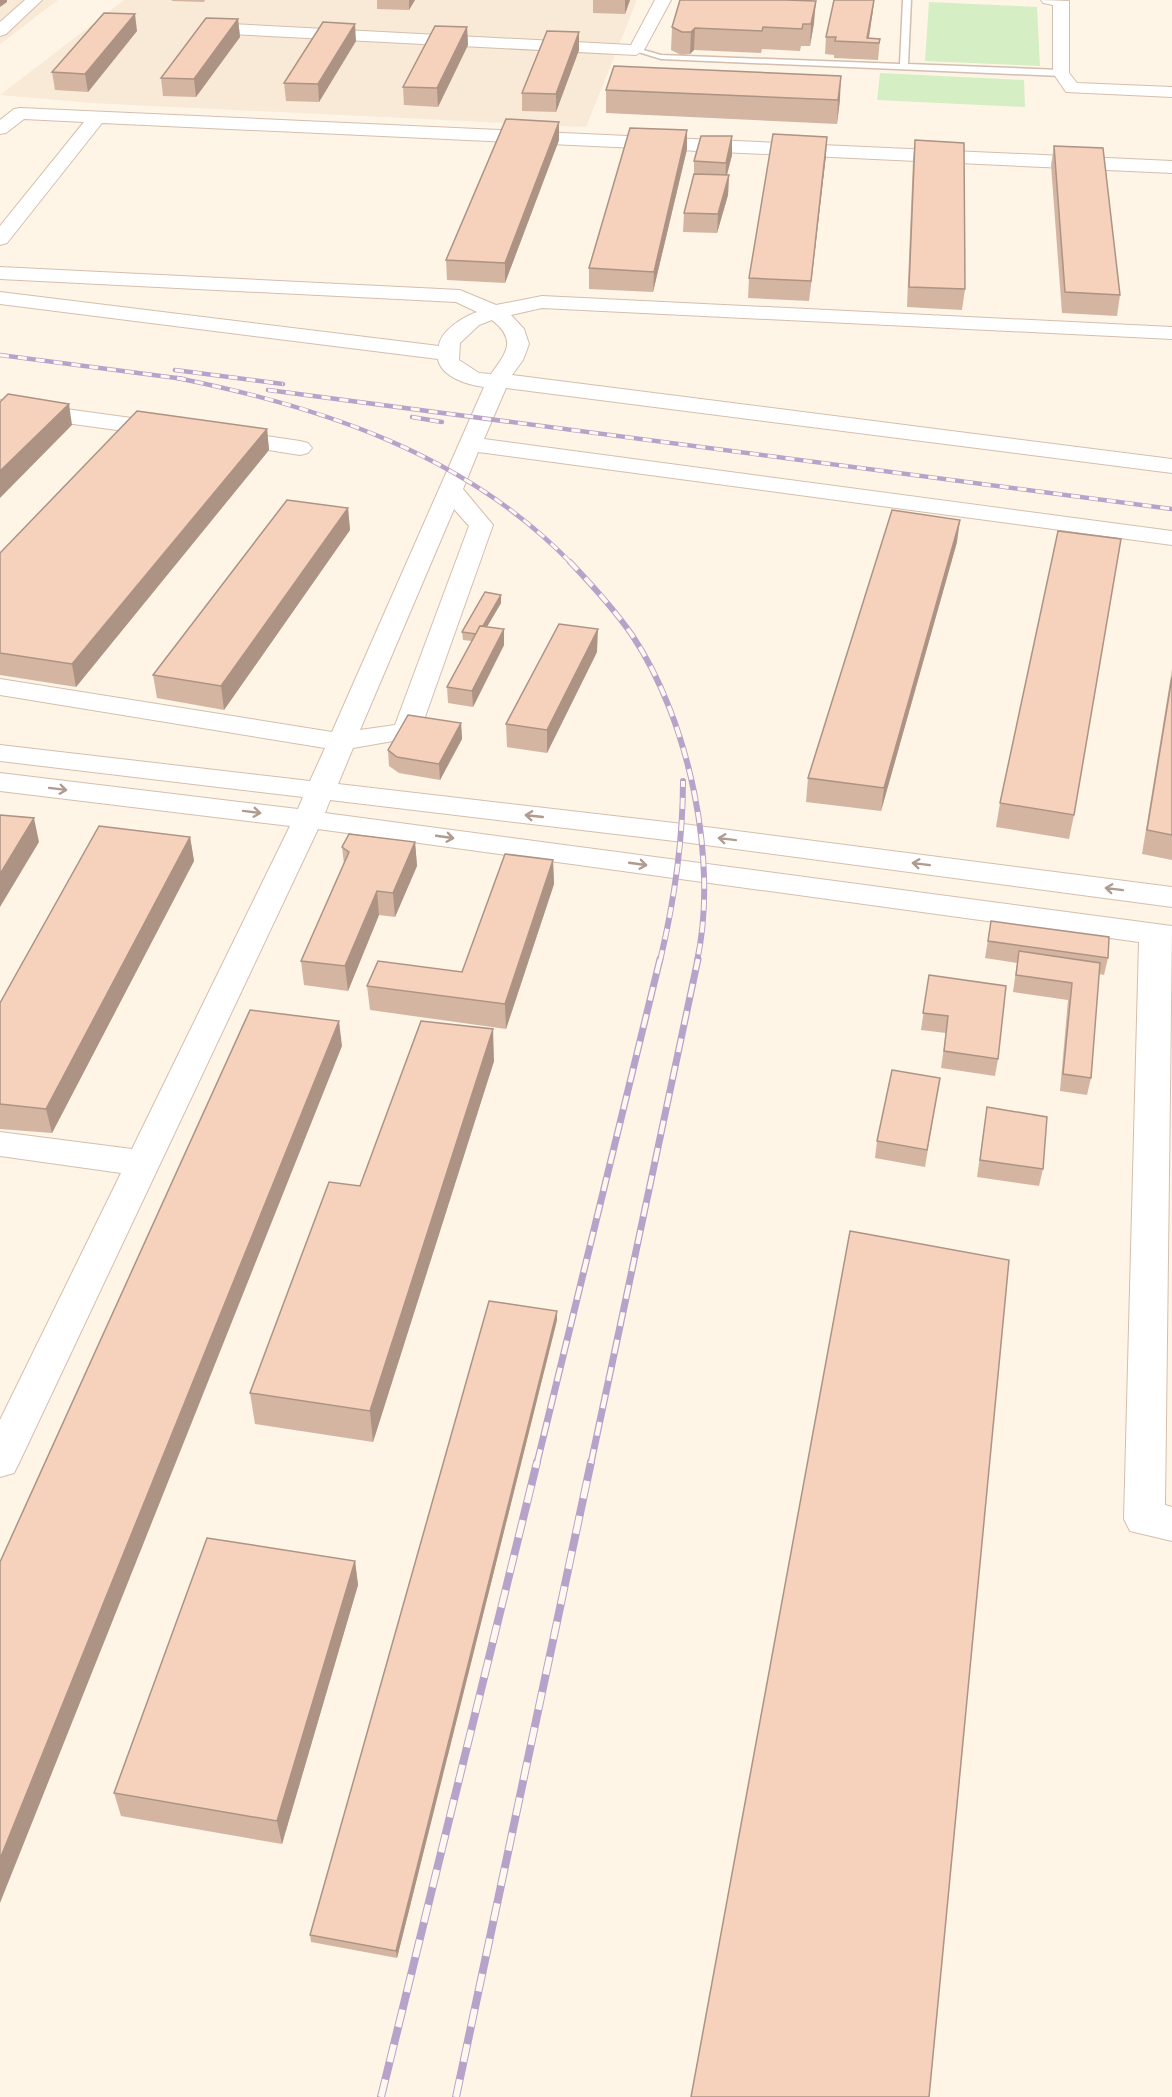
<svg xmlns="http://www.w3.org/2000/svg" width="1172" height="2097" font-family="Karla,sans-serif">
  <rect width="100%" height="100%" fill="#fef5e7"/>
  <g fill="#f9e9d7">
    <polygon points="0,0 58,0 0,44"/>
    <polygon points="124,0 637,0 586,127 92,103 0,95"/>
  </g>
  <g fill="#d5eec3">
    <polygon points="929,2 1037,7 1040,66 925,61"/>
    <polygon points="880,73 1024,80 1025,107 877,100"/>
  </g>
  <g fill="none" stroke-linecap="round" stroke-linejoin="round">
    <g stroke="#d4beae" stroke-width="3">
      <polygon id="lane" points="903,0 911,0 908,64 1061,70 1065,73 1061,76 661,59 632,50 636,48 661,55 900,64"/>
    </g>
    <g stroke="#d4beae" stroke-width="2">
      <g id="street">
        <polygon points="25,0 42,0 6,34 0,36 0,22"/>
        <polygon points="655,0 671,0 644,50 636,55 211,33 203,28 211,23 631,45"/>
        <polygon points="1041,0 1069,1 1069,73 1077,83 1172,87 1172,97 1066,92 1053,73 1053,5 1043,3"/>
        <polygon points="20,108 1172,161 1172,173 102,123 7,243 0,245 0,226 84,122 24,119 6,133 0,134 0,120 14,109"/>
        <path d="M 0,267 L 460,290 L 496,305 L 542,296 L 1172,327 L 1172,339 L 542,308 L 511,315 L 524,329 L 529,344 L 523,360 L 512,375 L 1172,459 L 1172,473 L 506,388 L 484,439 L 1172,531 L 1172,545 L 478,452 L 463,489 L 493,525 L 420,731 L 416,737 L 353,748 L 338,784 L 683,824 L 1172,887 L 1172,907 L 683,842 L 330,800 L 325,813 L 1172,926 L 1165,1505 L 1172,1507 L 1172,1541 L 1130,1531 L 1124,1519 L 1139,942 L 318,829 L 20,1461 L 14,1473 L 0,1477 L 0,1420 L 121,1173 L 0,1156 L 0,1132 L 132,1149 L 290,826 L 0,791 L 0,773 L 298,809 L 303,797 L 0,761 L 0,745 L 310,781 L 325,748 L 0,695 L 0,679 L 332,732 L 484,387 C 468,385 441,377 438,359 L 0,304 L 0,292 L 439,346 C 440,331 463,317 477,312 L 456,302 L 0,279 ZM 492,320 C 517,340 507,352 491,374 L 479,373 L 459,360 L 460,343 L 479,325 ZM 454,509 L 469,526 L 395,725 L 360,730 Z"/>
        <polygon points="0,400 168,423 176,425 179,430 176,435 168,437 0,414"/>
        <polygon points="225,430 300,441 308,443 312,448 308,453 300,455 217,442 214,437 217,432"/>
      </g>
    </g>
    <use href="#lane" fill="#fff" fill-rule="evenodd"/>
    <use href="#street" fill="#fff" fill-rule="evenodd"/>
    <g stroke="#b7a3ca" stroke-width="4.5">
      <g id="rail-far3">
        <polyline points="0,355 184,379"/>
        <polyline points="175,370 283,384"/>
        <path d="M 177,378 C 322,407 466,454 572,564"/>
        <polyline points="268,390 1172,509"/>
        <polyline points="412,417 442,422"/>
      </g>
    </g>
    <g stroke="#b7a3ca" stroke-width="6">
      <g id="rail-far2">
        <path d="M 570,562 C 592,585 614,609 632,635 C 689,720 719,861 697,961"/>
        <path d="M 660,961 C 674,902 683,842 683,781"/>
      </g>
    </g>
    <g stroke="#b7a3ca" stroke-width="7">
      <g id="rail-far1">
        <polyline points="537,1463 660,959"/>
        <polyline points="591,1463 698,959"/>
      </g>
    </g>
    <g stroke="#b7a3ca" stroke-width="8">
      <g id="rail">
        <polyline points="381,2097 537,1462"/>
        <polyline points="456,2097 591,1462"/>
      </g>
    </g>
    <use href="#rail-far3" stroke="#fff8ef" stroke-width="3" stroke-dasharray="9" stroke-linecap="butt"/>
    <use href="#rail-far2" stroke="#fff8ef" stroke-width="4" stroke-dasharray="11" stroke-linecap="butt"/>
    <use href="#rail-far1" stroke="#fff8ef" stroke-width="4.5" stroke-dasharray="14" stroke-linecap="butt"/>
    <use href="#rail" stroke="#fff8ef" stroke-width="6" stroke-dasharray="18" stroke-linecap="butt"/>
  </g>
  <g fill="#d4b5a2">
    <polygon points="172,0 205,0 204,2 172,1"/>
    <polygon points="377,0 415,0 409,10 377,9"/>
    <polygon points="593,0 630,0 625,14 593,13"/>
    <polygon points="873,10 869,38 880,39 878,60 834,58 834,55 825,54 826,37"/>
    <polygon points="238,19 240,37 196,97 163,96 161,78"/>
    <polygon points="814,23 810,46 801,46 800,51 762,49 761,53 694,50 690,54 681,55 671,50 672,27"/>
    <polygon points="467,27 468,45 438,107 404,105 403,87"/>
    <polygon points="137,31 88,92 55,90 52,72"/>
    <polygon points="579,32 579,50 556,112 522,111 522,93"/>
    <polygon points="356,41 319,102 286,101 284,83"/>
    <polygon points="606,90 840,99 837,124 606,113"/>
    <polygon points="559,140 505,283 447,280 446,260"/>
    <polygon points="915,140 965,289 962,310 907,307 913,159"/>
    <polygon points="1054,146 1120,295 1117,316 1062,313 1051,165"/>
    <polygon points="687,149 653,292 589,289 589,268"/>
    <polygon points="732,155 727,175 729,175 728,195 717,233 683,232 684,213 694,176 694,161"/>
    <polygon points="826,155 809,301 748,298 749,278"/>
    <polygon points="267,429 269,450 76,687 0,675 0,553"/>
    <polygon points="348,508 350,530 224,710 157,698 153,675"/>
    <polygon points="957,542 881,811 806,802 808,778"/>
    <polygon points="501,595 501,603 487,627 504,629 504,645 473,707 448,703 447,687 472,641 463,640 462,632"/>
    <polygon points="597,652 547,753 507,747 506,724"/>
    <polygon points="1172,669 1172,860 1142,854"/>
    <polygon points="461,723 462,739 440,780 399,773 389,766 388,750"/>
    <polygon points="1000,803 1074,815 1069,839 996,827"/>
    <polygon points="190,837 194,861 52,1133 0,1129 0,1003"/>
    <polygon points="415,842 417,866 395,917 379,915 348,991 304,985 301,961 344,864 342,847"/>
    <polygon points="553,860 554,884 506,1029 370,1010 367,986 462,972"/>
    <polygon points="991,921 1108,958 1104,975 1099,974 1091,1078 1087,1095 1060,1091 1068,1000 1013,992 1017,963 985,958"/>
    <polygon points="929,975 998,1059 995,1076 941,1068 946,1033 921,1030"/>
    <polygon points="494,1061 373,1442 255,1424 250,1393 360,1186"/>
    <polygon points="940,1078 925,1167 875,1158 877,1141"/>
    <polygon points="987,1107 1043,1169 1039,1186 977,1177"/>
    <polygon points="557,1320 397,1958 311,1942 310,1935"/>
    <polygon points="355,1561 358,1585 282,1844 121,1816 114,1793"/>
  </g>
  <g fill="#ac9384">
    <polygon points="0,0 7,0 7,2 0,7"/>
    <polygon points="409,0 415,0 409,10"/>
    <polygon points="625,0 630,0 625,14"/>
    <polygon points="874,0 873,10 868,42 867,42"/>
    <polygon points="816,1 814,23 810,46 811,24"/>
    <polygon points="135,14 137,31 88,92 85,74"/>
    <polygon points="238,19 240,37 196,97 194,79"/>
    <polygon points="355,24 356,41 319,102 318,84"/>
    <polygon points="467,27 468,45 438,107 437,88"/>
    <polygon points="695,28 694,50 690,54 691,32"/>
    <polygon points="579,32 579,50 556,112 556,94"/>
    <polygon points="841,76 840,99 837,124 838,100"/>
    <polygon points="559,122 559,140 505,283 505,263"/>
    <polygon points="687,130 687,149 653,292 654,272"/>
    <polygon points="732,136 732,155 725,182 726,163"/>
    <polygon points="827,137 826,155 809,301 811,281"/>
    <polygon points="729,175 728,195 717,233 718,214"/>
    <polygon points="69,404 72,425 0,498 0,471"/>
    <polygon points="267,429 269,450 76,687 72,664"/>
    <polygon points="348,508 350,530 224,710 221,686"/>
    <polygon points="960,520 957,542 881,811 884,788"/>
    <polygon points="501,595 501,603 478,642 478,634"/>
    <polygon points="504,629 504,645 473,707 472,691"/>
    <polygon points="598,629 597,652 547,753 547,730"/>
    <polygon points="461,723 462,739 440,780 439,764"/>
    <polygon points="34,818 39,842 0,907 0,874"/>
    <polygon points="190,837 194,861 52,1133 46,1109"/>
    <polygon points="415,842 417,866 395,917 393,893"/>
    <polygon points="553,860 554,884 506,1029 505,1004"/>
    <polygon points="377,891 379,915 348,991 345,966"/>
    <polygon points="339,1021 342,1046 0,1903 0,1859"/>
    <polygon points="493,1029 494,1061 373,1442 370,1411"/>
    <polygon points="557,1311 557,1320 397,1958 396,1951"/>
    <polygon points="355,1561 358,1585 282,1844 277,1821"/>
  </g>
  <g fill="#f6d2bc" stroke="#ac9384" stroke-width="1.5">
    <polygon points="680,0 785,0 816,1 811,24 803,24 802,29 763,27 762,31 695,28 691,32 682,32 672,27"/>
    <polygon points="834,0 874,0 867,38 880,39 879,43 835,41 836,37 826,37"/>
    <polygon points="104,13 135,14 85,74 52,72"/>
    <polygon points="206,18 238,19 194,79 161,78"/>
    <polygon points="323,22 355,24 318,84 284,83"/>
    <polygon points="435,26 467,27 437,88 403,87"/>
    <polygon points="547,31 579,32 556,94 522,93"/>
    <polygon points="614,66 841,76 838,100 606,90"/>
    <polygon points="506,119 559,122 505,263 446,260"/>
    <polygon points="630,128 687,130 654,272 589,268"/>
    <polygon points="773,134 827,137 811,281 749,278"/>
    <polygon points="701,136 732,136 726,163 694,161"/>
    <polygon points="915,140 964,143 965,289 909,287"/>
    <polygon points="1054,146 1103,148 1120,295 1065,292"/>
    <polygon points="694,174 729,175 718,214 684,213"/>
    <polygon points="8,394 69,404 0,471 0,402"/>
    <polygon points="137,411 267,429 72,664 0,653 0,553"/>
    <polygon points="287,500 348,508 221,686 153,675"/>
    <polygon points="892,510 960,520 884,788 808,778"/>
    <polygon points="1058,531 1121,539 1074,815 1000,803"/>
    <polygon points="485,592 501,595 483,626 480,626 476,634 462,632"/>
    <polygon points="559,624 598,629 547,730 506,724"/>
    <polygon points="480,626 504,629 472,691 447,687"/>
    <polygon points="1172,677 1172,835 1147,830"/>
    <polygon points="408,715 461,723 439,764 397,757 388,750"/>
    <polygon points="0,815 34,818 0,874"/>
    <polygon points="99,826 190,837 46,1109 0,1104 0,1003"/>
    <polygon points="349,834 415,842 393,893 377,891 345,966 301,961 349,852 342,847"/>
    <polygon points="505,854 553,860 505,1004 367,986 378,961 462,972"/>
    <polygon points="991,921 1109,937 1108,958 988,941"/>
    <polygon points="1019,951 1100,963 1091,1078 1063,1074 1072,983 1016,975"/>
    <polygon points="929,975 1006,986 998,1059 944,1051 948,1016 923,1013"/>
    <polygon points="250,1010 339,1021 0,1859 0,1562"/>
    <polygon points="421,1021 493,1029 370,1411 250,1393 329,1182 360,1186"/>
    <polygon points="892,1070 940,1078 927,1150 877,1141"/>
    <polygon points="987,1107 1047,1117 1043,1169 980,1160"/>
    <polygon points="850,1231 1009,1260 929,2097 691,2097"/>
    <polygon points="489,1301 557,1311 396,1951 310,1935"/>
    <polygon points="207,1538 355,1561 277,1821 114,1793"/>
  </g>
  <defs><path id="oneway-shaft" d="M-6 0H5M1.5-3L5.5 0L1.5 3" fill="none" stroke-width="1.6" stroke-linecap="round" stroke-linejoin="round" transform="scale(1.5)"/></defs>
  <g stroke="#b09b91">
    <use href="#oneway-shaft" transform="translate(58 789) rotate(7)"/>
    <use href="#oneway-shaft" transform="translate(252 812) rotate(7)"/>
    <use href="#oneway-shaft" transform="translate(534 816) rotate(-174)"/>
    <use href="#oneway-shaft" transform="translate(445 837) rotate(8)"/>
    <use href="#oneway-shaft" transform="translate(727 839) rotate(-173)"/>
    <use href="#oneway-shaft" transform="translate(638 864) rotate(8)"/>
    <use href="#oneway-shaft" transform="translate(921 864) rotate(-173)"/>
    <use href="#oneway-shaft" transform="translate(1114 889) rotate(-173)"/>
  </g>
</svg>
